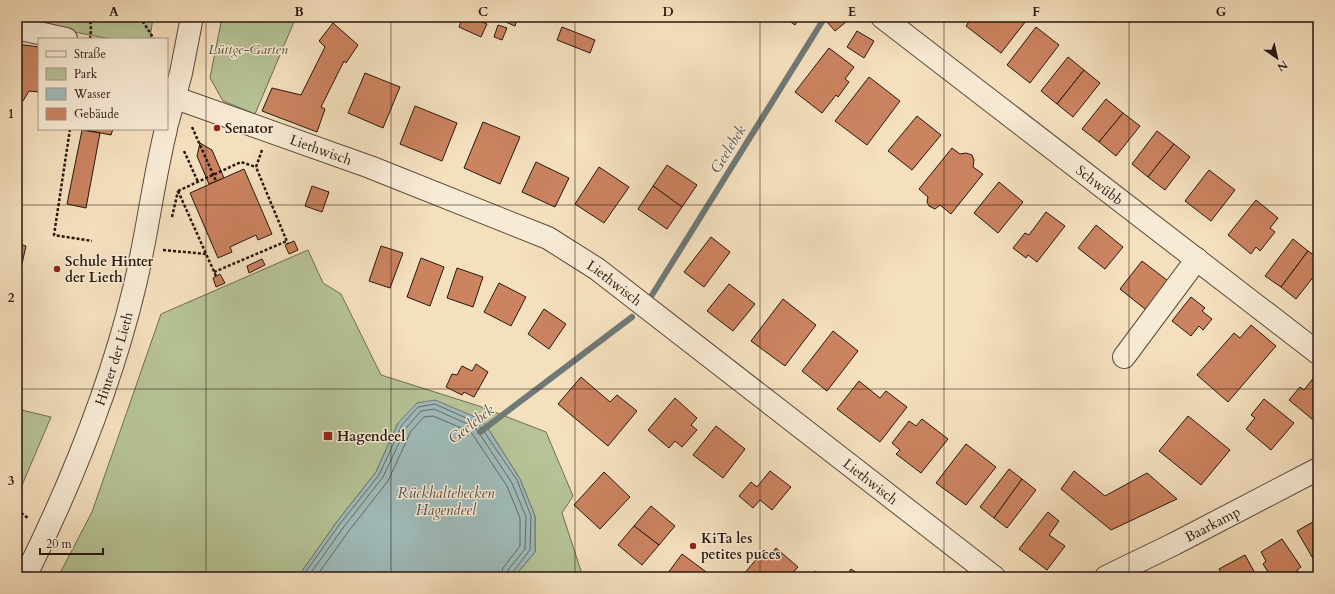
<svg xmlns="http://www.w3.org/2000/svg" width="1335" height="594" font-family="Cardo,serif">
  <rect width="100%" height="100%" fill="#f5e0be"/>
  <filter id="stains"><feTurbulence type="fractalNoise" baseFrequency=".005" numOctaves="4"/><feColorMatrix values="0 0 0 0 .2 0 0 0 0 .09 0 0 0 0 .02 0 0 0 .5 -.17"/></filter>
  <radialGradient id="worn" r=".72"><stop offset=".6" stop-color="#630" stop-opacity="0"/><stop offset="1" stop-color="#630" stop-opacity=".3"/></radialGradient>
  <g fill="#b6c396" stroke="#6e6d53">
    <polygon points="49,17 153,17 150,39 111,39 48,27"/>
    <polygon points="222,17 296,17 255,114 223,101 210,78"/>
    <polygon points="308,250 323,283 341,294 381,375 479,406 546,432 573,496 562,513 583,577 514,577 535,552 535,516 520,479 487,427 398,423 376,472 336,523 298,577 58,577 92,512 161,314"/>
    <polygon points="17,409 51,417 17,497"/>
  </g>
  <polygon fill="#9fbbba" stroke="#6f7976" points="435,400 480,419 487,427 520,479 535,516 535,552 514,577 298,577 336,523 376,472 398,423 417,403"/>
  <g fill="none" stroke-linecap="round" stroke-linejoin="round">
    <g stroke="#636965" stroke-width="1">
      <polyline points="302,577 339,525 379,475 402,425 418,407 435,404 477,423 483,430 517,480 531,516 530,550 512,573 512,577"/>
      <polyline points="308,577 343,528 383,477 406,428 421,411 434,409 474,427 479,433 512,483 526,517 525,549 508,570 507,577"/>
      <polyline points="316,577 348,532 388,481 411,431 424,417 433,416 471,432 507,486 520,518 520,546 503,568 501,577"/>
    </g>
    <g stroke="#6f7976" stroke-width="6">
      <polyline points="652,295 825,17"/>
      <polyline points="480,432 632,317"/>
    </g>
  </g>
  <g fill="#cb8360" stroke="#271710">
    <polygon points="416,17 426,17 424,21"/>
    <polygon points="463,17 470,17 487,24 481,37 459,27"/>
    <polygon points="494,17 518,17 515,26"/>
    <polygon points="771,17 782,17 778,22"/>
    <polygon points="784,17 800,17 795,25"/>
    <polygon points="833,17 842,17 846,22 835,31 827,22"/>
    <polygon points="972,17 1029,17 1001,53 966,26"/>
    <polygon points="333,23 358,45 346,63 344,61 321,107 325,109 317,132 262,111 272,88 301,95 325,47 319,41"/>
    <polygon points="498,25 507,28 502,40 494,37"/>
    <polygon points="562,27 595,40 590,53 557,40"/>
    <polygon points="1036,27 1059,45 1030,83 1007,65"/>
    <polygon points="857,31 874,41 864,58 847,47"/>
    <polygon points="17,44 39,47 39,92 29,91 23,101 17,100"/>
    <polygon points="829,48 854,67 845,79 849,82 838,97 836,95 822,113 795,92"/>
    <polygon points="1068,57 1084,70 1057,104 1041,91"/>
    <polygon points="1084,70 1100,83 1073,117 1057,104"/>
    <polygon points="365,73 400,87 383,128 348,113"/>
    <polygon points="869,77 900,101 867,145 835,121"/>
    <polygon points="1106,99 1123,113 1099,142 1082,129"/>
    <polygon points="415,106 457,123 442,161 400,144"/>
    <polygon points="1123,113 1140,126 1116,156 1099,142"/>
    <polygon points="917,116 941,135 912,170 888,151"/>
    <polygon points="483,122 520,137 500,184 464,168"/>
    <polygon points="86,129 113,129 111,135 86,130"/>
    <polygon points="82,130 100,133 86,208 67,204"/>
    <polygon points="1157,131 1174,144 1148,177 1132,164"/>
    <polygon points="200,143 212,150 224,178 209,184 197,156"/>
    <polygon points="1174,144 1190,157 1165,190 1148,177"/>
    <polygon points="952,148 960,154 966,153 972,155 974,160 973,167 983,174 951,214 940,205 935,209 929,206 927,202 928,197 919,189"/>
    <polygon points="536,162 569,178 555,207 522,192"/>
    <polygon points="667,165 697,185 682,207 653,186"/>
    <polygon points="599,167 629,187 604,223 575,204"/>
    <polygon points="244,169 272,234 258,240 256,235 230,247 232,252 218,258 190,193"/>
    <polygon points="1209,170 1235,190 1211,221 1185,201"/>
    <polygon points="999,182 1023,202 998,233 974,213"/>
    <polygon points="312,186 329,192 322,212 305,206"/>
    <polygon points="653,186 682,207 667,229 638,209"/>
    <polygon points="1256,200 1278,218 1270,228 1275,232 1260,251 1256,247 1251,254 1228,235"/>
    <polygon points="1046,212 1065,226 1037,262 1028,255 1026,258 1013,248 1025,233 1029,235"/>
    <polygon points="1096,225 1123,247 1105,269 1078,248"/>
    <polygon points="711,237 730,252 704,287 684,272"/>
    <polygon points="1293,239 1308,251 1281,287 1265,276"/>
    <polygon points="294,241 298,250 289,254 285,245"/>
    <polygon points="17,243 26,246 17,286"/>
    <polygon points="381,246 403,253 390,288 369,281"/>
    <polygon points="1308,251 1318,258 1318,271 1296,299 1281,287"/>
    <polygon points="421,258 444,267 430,306 407,297"/>
    <polygon points="262,259 265,265 249,273 247,266"/>
    <polygon points="1142,261 1172,284 1150,313 1120,289"/>
    <polygon points="457,268 483,277 473,307 447,298"/>
    <polygon points="220,274 225,283 216,287 213,278"/>
    <polygon points="499,283 526,297 511,326 484,312"/>
    <polygon points="729,284 755,304 733,331 707,311"/>
    <polygon points="1191,297 1205,308 1202,311 1212,319 1203,330 1199,326 1191,336 1172,321"/>
    <polygon points="783,299 816,325 785,366 751,341"/>
    <polygon points="544,309 566,324 549,349 528,334"/>
    <polygon points="1251,325 1276,346 1228,402 1197,375 1234,333 1240,338"/>
    <polygon points="833,331 858,351 827,391 802,371"/>
    <polygon points="476,364 488,372 474,397 464,392 462,395 446,387 452,374 457,375 462,366 472,371"/>
    <polygon points="1315,376 1318,379 1318,424 1289,400 1300,387 1304,390"/>
    <polygon points="581,377 610,402 617,395 637,411 608,446 558,404"/>
    <polygon points="859,381 880,398 886,391 907,407 880,442 837,409"/>
    <polygon points="675,398 697,418 691,425 697,430 682,447 675,441 669,448 648,430"/>
    <polygon points="1264,399 1294,423 1271,450 1246,429 1255,418 1251,415"/>
    <polygon points="1188,416 1230,450 1201,485 1159,451"/>
    <polygon points="922,419 948,439 921,473 896,454 900,450 892,443 909,421 916,426"/>
    <polygon points="716,426 745,449 723,478 693,455"/>
    <polygon points="966,444 996,467 966,505 936,483"/>
    <polygon points="1009,469 1022,479 994,518 980,507"/>
    <polygon points="770,471 791,487 772,510 760,500 753,508 739,496 751,482 757,487"/>
    <polygon points="1074,471 1105,496 1147,473 1177,499 1111,530 1061,489"/>
    <polygon points="604,472 630,497 600,529 574,505"/>
    <polygon points="1022,479 1036,490 1007,528 994,518"/>
    <polygon points="651,506 675,526 659,545 634,526"/>
    <polygon points="1048,512 1059,521 1049,535 1065,546 1047,570 1019,549"/>
    <polygon points="1318,519 1318,567 1297,531"/>
    <polygon points="634,526 659,545 642,565 618,545"/>
    <polygon points="1282,539 1301,567 1297,570 1301,577 1277,577 1274,573 1270,575 1263,564 1266,561 1261,552"/>
    <polygon points="776,548 798,567 789,577 746,577 743,575 764,550 770,555"/>
    <polygon points="682,554 713,577 665,577"/>
    <polygon points="1245,555 1257,577 1223,577 1219,569"/>
    <polygon points="851,569 863,577 845,577"/>
    <polygon points="815,571 823,577 811,577"/>
  </g>
  <g fill="none" stroke-linecap="round" stroke-linejoin="round">
    <g stroke="#5a493c" stroke-width="24">
      <g id="minor">
        <path id="s1" d="M 882,17 L 1318,353"/>
        <polyline points="25,30 66,39"/>
        <path id="s2" d="M 173,97 L 370,167 L 548,238 L 597,269 L 994,577"/>
        <polyline points="167,124 181,73 192,17"/>
        <polyline points="1124,357 1197,259"/>
        <path id="s3" d="M 25,577 C 70,486 110,388 134,289 C 147,236 153,182 166,129"/>
        <path id="s4" d="M 1106,577 L 1174,544 L 1318,469"/>
      </g>
    </g>
    <g stroke="#271710" stroke-width="2.5" stroke-dasharray="3 2" stroke-linecap="butt">
      <polyline points="140,17 154,39"/>
      <polyline points="90,39 91,30 90,17"/>
      <polyline points="192,127 216,181"/>
      <polyline points="70,129 54,235 92,241"/>
      <polyline points="262,150 256,167 288,244"/>
      <polyline points="184,151 198,182"/>
      <polyline points="178,191 216,276"/>
      <polyline points="178,191 241,162 256,167"/>
      <polyline points="172,217 178,191"/>
      <polyline points="163,250 206,254"/>
      <polyline points="214,272 287,241"/>
      <polyline points="17,510 28,518"/>
    </g>
    <use href="#minor" stroke="#f8ebd5" stroke-width="22"/>
  </g>
  <path fill="none" stroke="#271710" stroke-width="1" stroke-opacity="0.55" d="M 206,17 L 206,577M 391,17 L 391,577M 575,17 L 575,577M 760,17 L 760,577M 944,17 L 944,577M 1129,17 L 1129,577M 17,205 L 1318,205M 17,389 L 1318,389"/>
  <g fill="#8f2418" stroke="#f8ebd5" stroke-width="1.5">
    <circle cx="217" cy="128" r="4"/>
    <circle cx="57" cy="269" r="4"/>
    <rect x="323" y="431" width="10" height="10" rx="2"/>
    <circle cx="693" cy="546" r="4"/>
  </g>
  <g text-anchor="middle" stroke-width="3" stroke-linejoin="round" paint-order="stroke">
    <g font-size="14" font-style="italic" fill="#59533f" stroke="#f8ebd5">
      <text x="248" y="54">Lüttge-Garten</text>
    </g>
    <g font-size="14" font-weight="bold" fill="#271710" stroke="#f8ebd5" text-anchor="start">
      <text x="225" y="133">Senator</text>
      <text x="65" y="266">Schule Hinter<tspan x="65" dy="16">der Lieth</tspan></text>
      <text x="337" y="441">Hagendeel</text>
      <text x="701" y="543">KiTa les<tspan x="701" dy="16">petites puces</tspan></text>
    </g>
    <g font-size="14" fill="#271710" stroke="#f8ebd5">
      <text dy="5" stroke="none"><textPath href="#s2" startOffset="157">Liethwisch</textPath></text>
      <text dy="5" stroke="none"><textPath href="#s1" startOffset="275">Schwübb</textPath></text>
      <text dy="5" stroke="none"><textPath href="#s2" startOffset="481">Liethwisch</textPath></text>
      <text dy="5" stroke="none"><textPath href="#s3" startOffset="236">Hinter der Lieth</textPath></text>
      <text dy="5" stroke="none"><textPath href="#s2" startOffset="805">Liethwisch</textPath></text>
      <text dy="5" stroke="none"><textPath href="#s4" startOffset="119">Baarkamp</textPath></text>
    </g>
    <g font-size="15" font-style="italic" fill="#51504c" stroke="#f8ebd5">
      <text transform="translate(728 149) rotate(-58)" y="5">Geelebek</text>
      <text transform="translate(471 424) rotate(-38)" y="5">Geelebek</text>
      <text x="446" y="498">Rückhaltebecken<tspan x="446" dy="17">Hagendeel</tspan></text>
    </g>
  </g>
  <rect width="1335" height="594" fill="none" stroke="#f5e0be" stroke-width="44"/>
  <rect x="38" y="38" width="130" height="92" fill="#f8ebd5" stroke="#a49686"/>
  <rect x="46" y="51" width="20" height="6" fill="#f8ebd5" stroke="#a49686"/>
  <text x="74" y="58" font-size="12" fill="#271710">Straße</text>
  <rect x="46" y="68" width="20" height="12" fill="#b6c396" stroke="#a49686"/>
  <text x="74" y="78" font-size="12" fill="#271710">Park</text>
  <rect x="46" y="88" width="20" height="12" fill="#9fbbba" stroke="#a49686"/>
  <text x="74" y="98" font-size="12" fill="#271710">Wasser</text>
  <rect x="46" y="108" width="20" height="12" fill="#cb8360" stroke="#a49686"/>
  <text x="74" y="118" font-size="12" fill="#271710">Gebäude</text>
  <g transform="translate(1277 58) rotate(146)" stroke="#f8ebd5" stroke-width="3" paint-order="stroke">
  <path d="M0-3L7 15L0 10L-7 15Z" fill="#271710"/>
  <text y="-6" font-size="11" font-weight="bold" text-anchor="middle" fill="#271710">N</text>
  </g>
  <path d="M40 548v6h63v-6" fill="none" stroke="#271710" stroke-width="2"/>
  <text x="46" y="548" font-size="12" fill="#271710" stroke="#f8ebd5" stroke-width="3" paint-order="stroke">20 m</text>
  <rect x="22" y="22" width="1291" height="550" fill="none" stroke="#271710" stroke-width="1.5"/>
  <g font-size="13" text-anchor="middle" font-weight="bold" fill="#271710">
    <text x="114" y="16">A</text>
    <text x="299" y="16">B</text>
    <text x="483" y="16">C</text>
    <text x="668" y="16">D</text>
    <text x="852" y="16">E</text>
    <text x="1036" y="16">F</text>
    <text x="1221" y="16">G</text>
    <text x="11" y="118">1</text>
    <text x="11" y="302">2</text>
    <text x="11" y="485">3</text>
  </g>
  <rect width="100%" height="100%" filter="url(#stains)"/>
  <rect width="100%" height="100%" fill="url(#worn)"/>
</svg>
